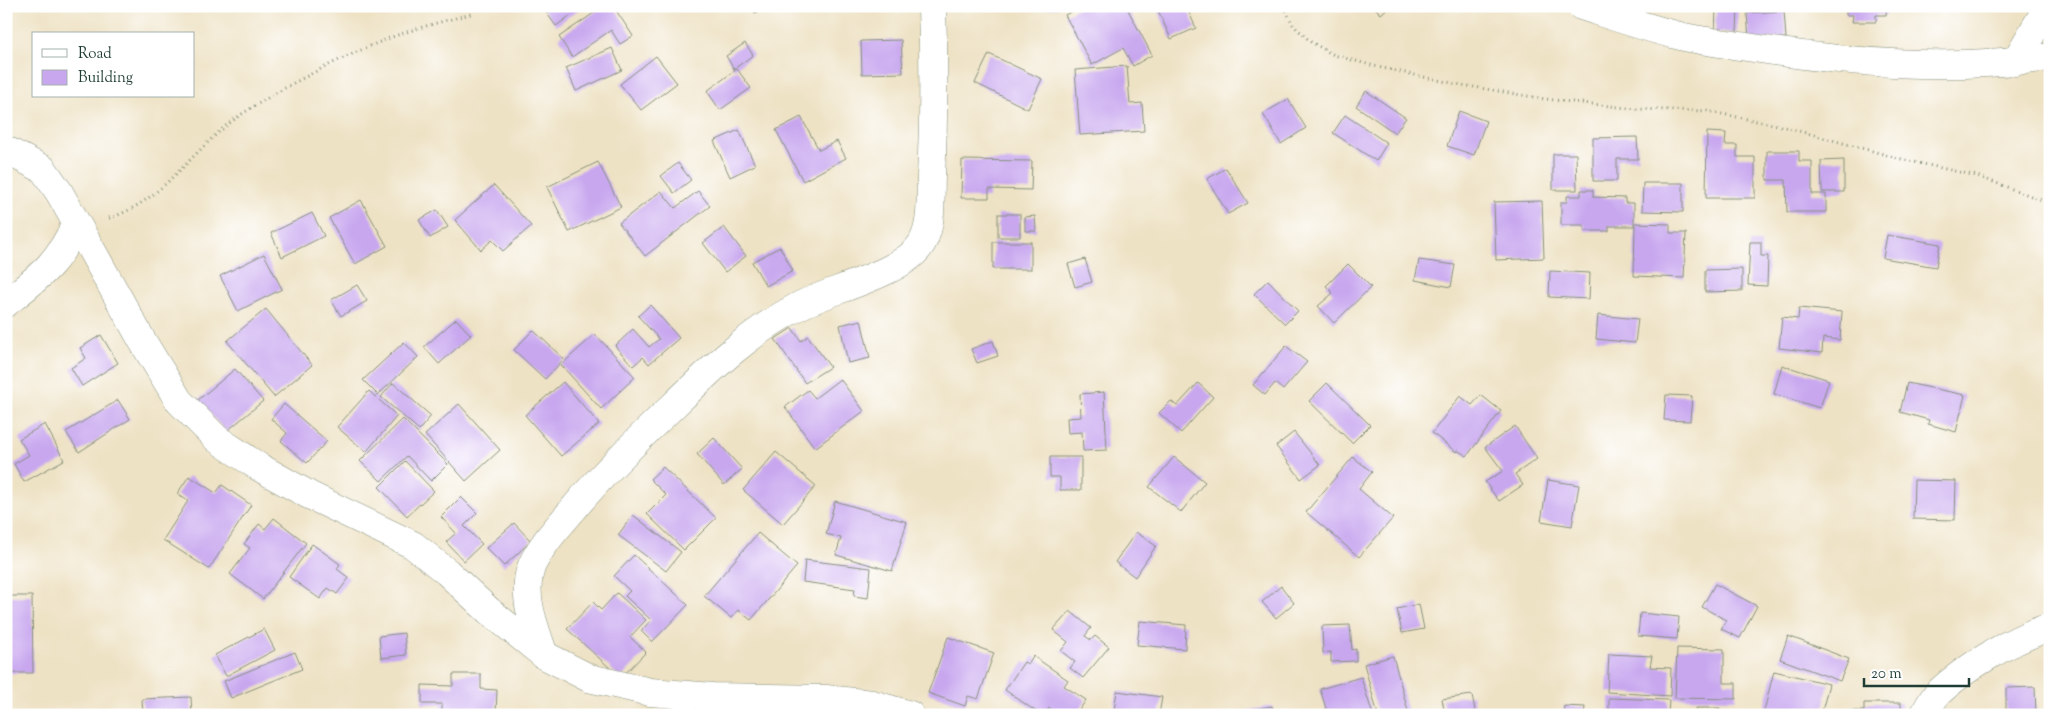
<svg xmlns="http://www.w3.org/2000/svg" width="2056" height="721" font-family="'Sorts Mill Goudy',serif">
  <rect width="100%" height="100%" fill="#fff"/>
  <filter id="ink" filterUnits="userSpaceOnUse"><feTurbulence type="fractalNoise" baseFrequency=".02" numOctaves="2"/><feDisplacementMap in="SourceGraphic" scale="10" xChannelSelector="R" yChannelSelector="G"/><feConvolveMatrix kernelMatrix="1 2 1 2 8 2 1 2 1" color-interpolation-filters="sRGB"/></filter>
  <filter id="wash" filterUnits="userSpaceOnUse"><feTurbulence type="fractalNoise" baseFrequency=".0096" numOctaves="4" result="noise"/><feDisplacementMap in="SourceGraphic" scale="20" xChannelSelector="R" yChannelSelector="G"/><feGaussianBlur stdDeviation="1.12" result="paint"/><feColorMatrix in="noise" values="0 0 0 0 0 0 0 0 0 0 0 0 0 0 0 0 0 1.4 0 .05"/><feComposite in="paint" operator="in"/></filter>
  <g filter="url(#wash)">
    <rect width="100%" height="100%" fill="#eee2c4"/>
    <g id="blocks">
      <g fill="#c8a7ef">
        <polygon points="545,6 583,6 556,26 543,8"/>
        <polygon points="604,6 613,6 633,36 620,44 611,30 572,57 559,37"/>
        <polygon points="752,6 771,6 755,13"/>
        <polygon points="1031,6 1058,6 1059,8 1031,8"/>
        <polygon points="1082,6 1126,6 1152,55 1133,66 1123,48 1092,65 1065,15"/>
        <polygon points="1156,6 1186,6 1196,28 1171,39"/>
        <polygon points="1373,6 1390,6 1381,14"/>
        <polygon points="1699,6 1738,6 1737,33 1715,32 1716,10 1698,10"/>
        <polygon points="1846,6 1887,6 1886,15 1876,15 1876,22 1852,22 1853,15 1846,15"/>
        <polygon points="1784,11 1786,38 1749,40 1747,13"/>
        <polygon points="901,40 903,73 862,74 861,41"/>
        <polygon points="745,43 753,55 734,69 726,56"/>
        <polygon points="612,48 622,70 576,91 566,68"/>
        <polygon points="989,54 1042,79 1028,109 975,83"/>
        <polygon points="656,56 677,83 641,110 620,84"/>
        <polygon points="1127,66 1130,104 1142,103 1144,131 1080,135 1075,70"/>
        <polygon points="737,69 751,88 720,110 707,91"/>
        <polygon points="1366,91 1406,118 1395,133 1356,106"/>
        <polygon points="1288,99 1306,128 1281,144 1263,114"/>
        <polygon points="1459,111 1486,121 1474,155 1447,146"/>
        <polygon points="1345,115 1387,143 1376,161 1333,133"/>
        <polygon points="801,117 819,150 837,141 846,158 803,181 776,130"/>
        <polygon points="739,130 755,165 730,177 714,141"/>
        <polygon points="1707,132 1726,133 1725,145 1737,145 1737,157 1755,157 1755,198 1706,198"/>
        <polygon points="1637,137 1638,159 1617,159 1617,181 1593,181 1593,138"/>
        <polygon points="1767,151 1799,151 1799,161 1812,161 1812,194 1826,194 1826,212 1787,212 1786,180 1767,180"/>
        <polygon points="1553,154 1576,154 1577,190 1553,190"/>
        <polygon points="962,160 1032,161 1031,190 989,189 989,198 961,198"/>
        <polygon points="1844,160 1844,192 1822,192 1821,161"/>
        <polygon points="598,162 621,207 569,232 547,187"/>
        <polygon points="678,163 691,180 674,193 661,176"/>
        <polygon points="1226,168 1248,203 1228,214 1207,179"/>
        <polygon points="1643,183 1683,183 1683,212 1642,211"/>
        <polygon points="494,185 531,226 503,251 492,240 481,250 455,220"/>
        <polygon points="1581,190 1593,190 1593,197 1625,198 1625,203 1634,203 1634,226 1609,226 1609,231 1584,231 1584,225 1561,225 1561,202 1567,202 1567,196 1581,196"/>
        <polygon points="661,191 675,208 698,191 710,206 645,256 619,223"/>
        <polygon points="361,200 387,246 355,264 329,218"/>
        <polygon points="1542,201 1544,258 1496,260 1494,202"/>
        <polygon points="437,210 448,227 430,238 419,220"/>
        <polygon points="312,213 324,236 282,257 271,233"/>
        <rect x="998" y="214" width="22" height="23"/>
        <polygon points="1035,216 1036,231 1025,231 1025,217"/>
        <polygon points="1635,223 1670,224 1670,233 1686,233 1684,278 1634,276"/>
        <polygon points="724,227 746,256 725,272 703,243"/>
        <polygon points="1887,235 1940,244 1936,267 1883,258"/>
        <rect x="993" y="242" width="38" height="27"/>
        <polygon points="1750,242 1761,242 1761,256 1768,256 1767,286 1748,285"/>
        <polygon points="780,247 793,271 766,286 752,262"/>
        <polygon points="264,254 282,289 238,311 220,276"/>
        <polygon points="1085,259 1092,282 1075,287 1068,264"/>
        <polygon points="1419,260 1455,265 1451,287 1415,280"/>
        <polygon points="1348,264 1371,287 1334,323 1318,306 1333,293 1326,286"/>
        <polygon points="1742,269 1742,291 1705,292 1705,270"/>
        <polygon points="1550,271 1590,273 1589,299 1549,297"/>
        <polygon points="1268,280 1298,311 1285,324 1254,294"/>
        <polygon points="357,285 367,301 341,316 331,300"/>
        <polygon points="650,305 679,338 649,364 643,357 633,366 615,346 633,329 649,347 659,339 638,316"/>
        <polygon points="1799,308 1842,312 1840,340 1823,338 1822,353 1779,348 1782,317 1798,319"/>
        <polygon points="266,309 312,365 274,397 227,341"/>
        <polygon points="1598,315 1638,319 1635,343 1596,339"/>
        <polygon points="456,319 471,335 439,364 424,347"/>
        <polygon points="861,320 870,358 848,363 840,325"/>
        <polygon points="792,328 801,341 808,336 830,367 805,383 775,339"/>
        <polygon points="533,330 564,359 545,379 514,350"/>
        <polygon points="595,334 635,377 601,409 561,365"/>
        <polygon points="101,335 118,363 82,386 71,368 86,358 80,348"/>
        <polygon points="993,341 998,356 977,363 971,349"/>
        <polygon points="404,342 418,357 378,395 363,380"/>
        <polygon points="1286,346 1307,362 1283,390 1275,383 1265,395 1253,385"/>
        <polygon points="1782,365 1829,380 1820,408 1774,394"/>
        <polygon points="235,369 263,401 226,432 198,400"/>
        <polygon points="840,379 864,411 815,448 785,407 808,390 815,398"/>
        <polygon points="563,382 599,424 561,456 525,415"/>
        <polygon points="393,383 431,416 419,430 381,397"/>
        <polygon points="1198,383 1213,397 1181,433 1159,413 1171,401 1177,406"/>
        <polygon points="1327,383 1370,425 1352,443 1309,401"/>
        <polygon points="1907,383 1965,395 1956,432 1928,424 1929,420 1900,412"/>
        <polygon points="369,391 397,416 366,452 337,427"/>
        <polygon points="1104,392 1107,450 1083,451 1082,432 1068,433 1067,418 1081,417 1080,394"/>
        <polygon points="1481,395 1501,411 1467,456 1457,450 1456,452 1432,433 1460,396 1472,405"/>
        <polygon points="1666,395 1692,396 1690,421 1664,420"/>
        <polygon points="118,400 130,419 79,452 66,432"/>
        <polygon points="284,404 327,441 307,463 281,441 287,433 271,419"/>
        <polygon points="459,404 500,450 466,481 425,435"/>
        <polygon points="403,419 448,464 431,481 407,456 381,481 360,461"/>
        <polygon points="45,424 64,460 24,482 14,464 29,455 19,439"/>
        <polygon points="1515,426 1537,459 1515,474 1523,485 1499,501 1485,482 1503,471 1485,447"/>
        <polygon points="1294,432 1320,465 1301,479 1276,446"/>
        <polygon points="714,438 742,469 724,485 697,454"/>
        <polygon points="776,452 816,486 783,524 743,490"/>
        <polygon points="1050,457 1081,457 1081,490 1060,490 1060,477 1050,477"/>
        <polygon points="1174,457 1205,482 1181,512 1149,487"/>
        <polygon points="1353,457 1372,472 1359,489 1393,518 1359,557 1306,512"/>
        <polygon points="405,461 434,491 407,516 379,487"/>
        <polygon points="663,467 716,518 684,550 647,514 666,495 650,479"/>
        <polygon points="189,476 216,493 222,485 251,505 209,569 163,540 188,501 177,494"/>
        <polygon points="1548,480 1579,485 1572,526 1541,521"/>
        <polygon points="1914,480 1956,481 1955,520 1913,519"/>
        <polygon points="461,497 477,513 464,526 482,544 464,561 446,542 456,533 441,517"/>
        <polygon points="835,501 907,522 892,571 836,555 841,538 826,534"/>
        <polygon points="633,515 681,552 666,571 618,535"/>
        <polygon points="274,518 306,543 263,599 230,574 250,548 244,544 259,524 265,529"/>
        <polygon points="514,523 531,541 504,566 486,548"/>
        <polygon points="1136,532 1156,546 1135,577 1115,562"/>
        <polygon points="758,533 797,566 751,620 738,610 731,618 704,596"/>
        <polygon points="312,544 340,564 337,569 349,578 337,594 328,588 320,599 289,577"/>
        <polygon points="634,555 688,605 652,642 641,631 651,620 625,596 630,591 614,576"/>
        <polygon points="805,560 871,568 868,598 854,596 855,589 803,582"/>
        <polygon points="1715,584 1757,606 1740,638 1721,629 1726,620 1702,607"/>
        <polygon points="1281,586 1294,603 1276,618 1262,602"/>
        <polygon points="617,593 646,620 630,637 646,652 621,678 567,629 593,602 601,610"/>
        <polygon points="6,596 32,596 33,673 6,673"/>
        <polygon points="1419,604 1424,629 1402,633 1397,609"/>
        <polygon points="1070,611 1091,628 1085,636 1091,640 1095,636 1109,647 1083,678 1070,668 1075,662 1061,651 1068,642 1053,630"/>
        <polygon points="1640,613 1679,617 1677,639 1638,636"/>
        <polygon points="1140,621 1186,625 1185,649 1137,645"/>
        <polygon points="1350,625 1352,650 1356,649 1356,661 1331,662 1331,652 1323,653 1322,626"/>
        <polygon points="264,629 275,650 226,676 215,655"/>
        <polygon points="404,633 406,655 381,658 379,636"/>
        <polygon points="1788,636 1849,659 1840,681 1780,659"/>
        <polygon points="948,637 994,653 978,699 968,696 965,706 928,693"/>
        <polygon points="1677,648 1724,649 1724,683 1736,683 1736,699 1675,698"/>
        <polygon points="295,652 302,669 231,698 224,681"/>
        <polygon points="1609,654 1652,656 1650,667 1671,668 1670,696 1607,692"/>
        <polygon points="1033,656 1068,680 1064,686 1086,700 1076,715 1059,715 1049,708 1044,715 1041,715 1005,690 1024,662 1028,664"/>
        <polygon points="1393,656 1409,715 1378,715 1364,664"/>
        <polygon points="1774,671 1829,684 1821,715 1763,715"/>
        <polygon points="453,674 481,674 481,689 497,690 496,715 442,715 442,704 422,704 422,685 453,686"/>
        <polygon points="1361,677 1373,715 1328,715 1320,689"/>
        <polygon points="2035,687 2036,715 2006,715 2006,688"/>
        <polygon points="1117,691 1162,697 1159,715 1114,710"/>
        <polygon points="1472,695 1476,715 1445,715 1442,699"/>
        <polygon points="191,697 192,715 143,715 142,699"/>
        <polygon points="1609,698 1669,700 1668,715 1609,715"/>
        <polygon points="1864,703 1901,703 1901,715 1846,715 1846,711 1864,711"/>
        <polygon points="1272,706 1274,715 1230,715 1230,714"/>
        <polygon points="1564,706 1585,707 1584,715 1563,715"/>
        <polygon points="1696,708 1720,708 1720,715 1695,715"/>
        <polygon points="716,710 733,710 733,715 717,715"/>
        <polygon points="394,711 395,715 352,715 352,712"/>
      </g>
    </g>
  </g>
  <g filter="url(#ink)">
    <use href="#blocks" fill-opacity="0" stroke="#86907c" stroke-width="1"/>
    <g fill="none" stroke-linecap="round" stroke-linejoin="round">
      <g stroke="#86907c" stroke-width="29">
        <g id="minor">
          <path d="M 1581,6 C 1612,16 1644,27 1676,35 C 1699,41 1723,43 1747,47 C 1847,63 1948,71 2050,57"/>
          <polyline points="2015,62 2048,6"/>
          <polyline points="6,150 43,169 59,192 143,342 179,401 217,439 259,467 309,495 413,545 447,572 489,611 544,655 589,678 650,692 713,697 826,699 872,704 910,715"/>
          <path d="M 6,303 C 39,277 59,263 76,223"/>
          <path d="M 544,655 C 535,627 520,594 532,565 C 542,543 560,525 575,507 C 605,471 639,438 673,406 C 711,369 751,331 799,306 C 829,290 905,273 922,243 C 933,224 930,197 931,176 C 934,119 934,63 932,6"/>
          <path d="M 1924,715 C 1928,707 1933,698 1939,692 C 1967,666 2013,639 2050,627"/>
        </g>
      </g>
      <g stroke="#86907c" stroke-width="3" stroke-dasharray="1 4" stroke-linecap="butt">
        <polyline points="1284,6 1293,25 1311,42 1334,55 1378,67 1456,84 1545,99 1637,109 1707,111 1777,125 1905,160 1977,176 2050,203"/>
        <path d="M 109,218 C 164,202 195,145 242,114 C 286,85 338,59 387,39 C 415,28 445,21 474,13"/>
      </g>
      <use href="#minor" stroke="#fff" stroke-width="28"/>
    </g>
  </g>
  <rect width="2056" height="721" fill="none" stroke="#fff" stroke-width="25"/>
  <rect x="32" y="32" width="162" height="65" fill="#ffffff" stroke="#a5b1ae"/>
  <rect x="42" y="49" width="25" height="8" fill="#ffffff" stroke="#a5b1ae"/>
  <text x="78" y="58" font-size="15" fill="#1f3d34">Road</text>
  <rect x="42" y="70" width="25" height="15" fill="#c8a7ef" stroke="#a5b1ae"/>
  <text x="78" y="82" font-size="15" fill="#1f3d34">Building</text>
  <path d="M1864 678v8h105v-8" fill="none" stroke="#1f3d34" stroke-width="2.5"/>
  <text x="1871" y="678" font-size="15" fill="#1f3d34" stroke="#ffffff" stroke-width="4" paint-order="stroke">20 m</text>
</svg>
